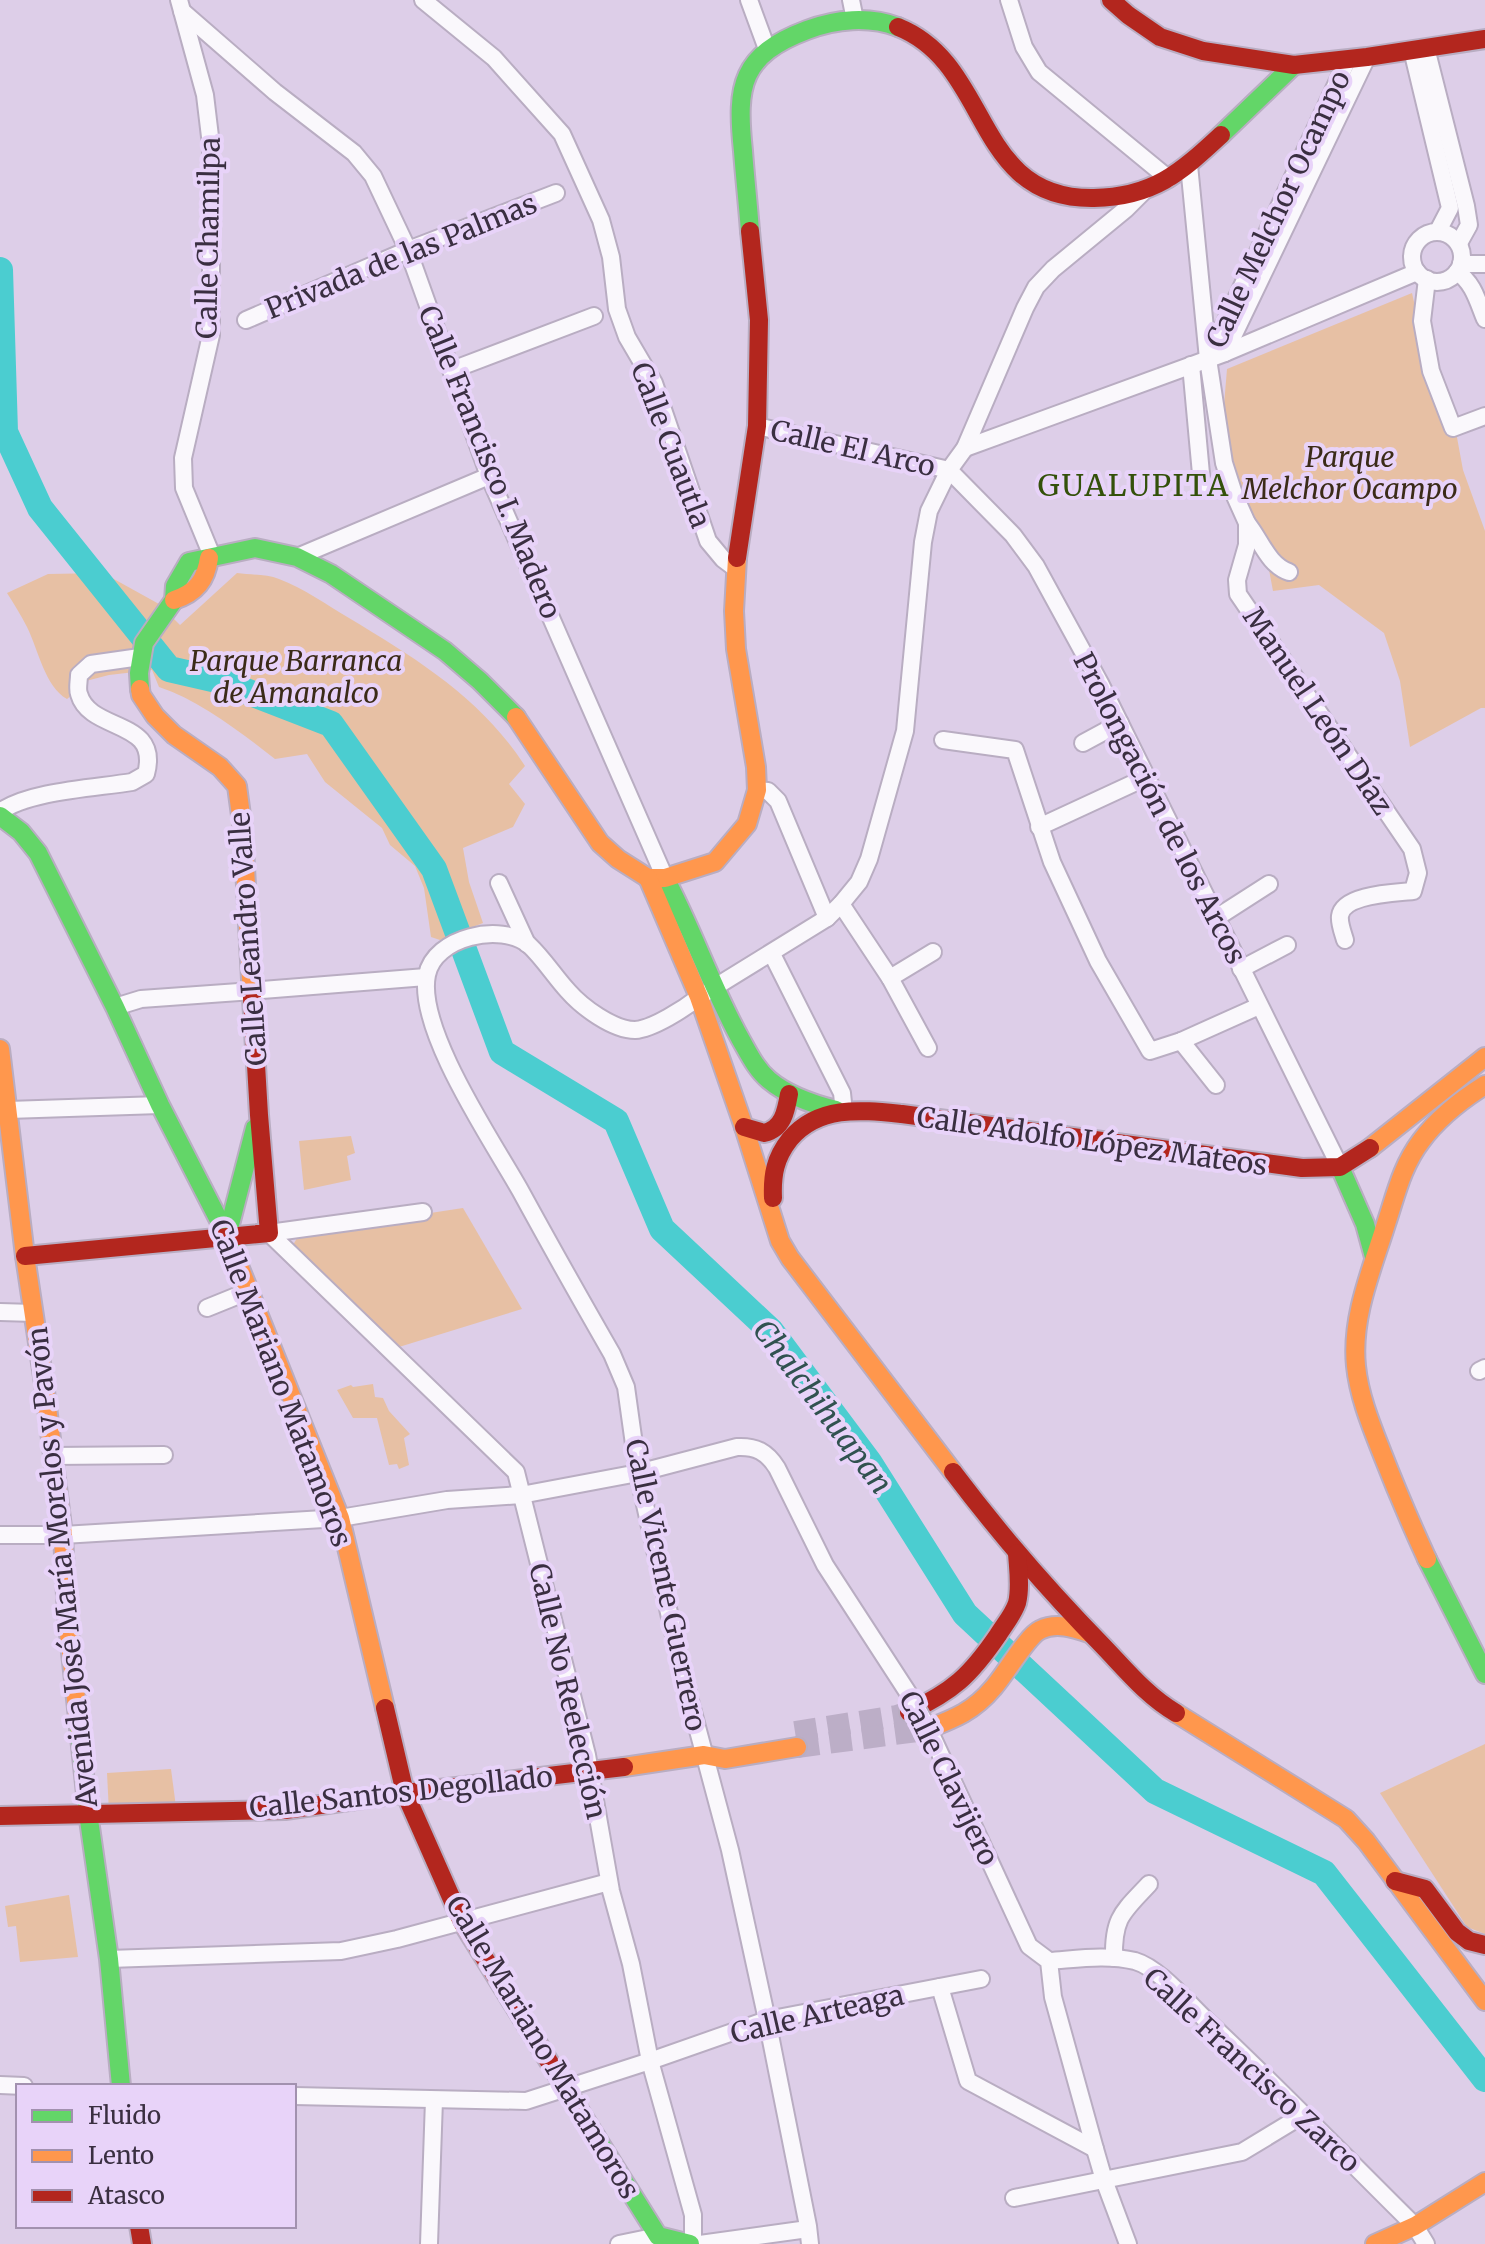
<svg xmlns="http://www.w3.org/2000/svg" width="1485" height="2244" font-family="Merriweather,serif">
  <rect width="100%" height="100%" fill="#ddcee8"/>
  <g fill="#e7c0a4">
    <polygon points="1412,293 1421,333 1456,432 1463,470 1485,531 1485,708 1481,708 1410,747 1400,681 1384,633 1319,585 1273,591 1264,543 1242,501 1229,454 1224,405 1227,369"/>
    <path d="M 103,573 L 159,604 L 180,625 L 237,573 C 250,575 267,574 279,579 C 303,588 327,605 349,618 C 417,659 481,698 525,766 L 509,784 L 525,804 L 513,827 L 463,848 L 469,882 L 483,923 L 440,940 L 431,937 L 424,888 L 415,866 L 390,845 L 382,828 L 325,782 L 307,754 L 275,759 C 240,732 201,701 159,687 L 152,670 L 109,675 L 82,682 L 78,690 L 67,699 C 45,687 38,649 27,627 C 21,615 14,604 7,593 L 48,574 Z"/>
    <polygon points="351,1136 355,1153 347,1156 351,1180 304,1190 299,1141"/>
    <polygon points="463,1208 522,1309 399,1347 293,1245 300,1233"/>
    <polygon points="373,1384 375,1397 383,1398 389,1411 410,1434 404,1438 409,1465 399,1469 397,1464 389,1465 377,1418 353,1418 337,1390 351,1385 353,1387"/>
    <polygon points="1485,1744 1485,1934 1467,1927 1380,1793"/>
    <polygon points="171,1769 176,1807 109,1812 107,1773"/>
    <polygon points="69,1895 78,1957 20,1962 16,1926 8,1927 5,1906"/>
  </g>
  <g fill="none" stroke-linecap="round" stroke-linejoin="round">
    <polyline stroke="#4bcdd0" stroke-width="26" points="0,270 5,432 40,508 169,669 217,680 331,724 434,869 502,1052 616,1121 662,1229 771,1331 869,1462 965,1614 1155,1791 1324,1873 1485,2079"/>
    <g stroke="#bcaec7" stroke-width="22" stroke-dasharray="22 11" stroke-linecap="butt">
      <polyline points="795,1732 897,1716 909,1712"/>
      <polyline points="797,1747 925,1730"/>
    </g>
    <g stroke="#b9adc2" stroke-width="20">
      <g id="street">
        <polyline points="179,0 205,95 211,145 211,335 183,458 184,488 212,556"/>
        <polyline points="423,0 494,58 562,134 601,220 611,257 617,309 627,337 654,383 708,541 723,559 735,568"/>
        <polyline points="749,0 767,49"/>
        <polyline points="851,0 855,20"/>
        <polyline points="1009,0 1024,47 1039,72 1169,179"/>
        <polyline points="182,11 275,92 354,153 373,176 408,250 489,476 665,878"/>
        <polyline points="1426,48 1466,206 1469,225 1459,243"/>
        <polyline points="1412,50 1450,208 1438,231"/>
        <path d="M 1189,165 L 1208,359 L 1224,463 L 1234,494 L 1247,523 L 1247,545 L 1237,580 L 1238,594 L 1412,849 L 1418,873 L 1413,891 C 1395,893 1343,894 1340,916 C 1339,923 1343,933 1345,940"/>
        <circle cx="1437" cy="257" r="25"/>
        <polyline points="1461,264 1485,264"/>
        <path d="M 1457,272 C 1473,282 1478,302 1485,319"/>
        <polyline points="1427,279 1422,321 1431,371 1453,428 1485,416"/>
        <polyline points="246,320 408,250 556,193"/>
        <polyline points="1225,353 1367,57"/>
        <polyline points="1209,357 1348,59"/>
        <polyline points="1191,365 1202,485"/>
        <polyline points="452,370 594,316"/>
        <polyline points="757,426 949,470"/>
        <polyline points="965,448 1225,353 1417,272"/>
        <polyline points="949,470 1013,535 1036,566 1100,683 1340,1167"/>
        <path d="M 1247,523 C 1261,540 1268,565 1289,572"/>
        <polyline points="297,557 489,476"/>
        <polyline points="943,740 1015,750 1052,862 1098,961 1150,1051 1181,1041 1259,1006"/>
        <polyline points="1083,743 1120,723"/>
        <polyline points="757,790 768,791 778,801 827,918"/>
        <path d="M 0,812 C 28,791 95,788 132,782 L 146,774 C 161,718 90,733 79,694 C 77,689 79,681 79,675 L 91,664 L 140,657"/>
        <polyline points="1039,827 1147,777"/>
        <polyline points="499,883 527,944"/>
        <polyline points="841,904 890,978 928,1048"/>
        <polyline points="1216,918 1269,884"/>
        <polyline points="772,954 842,1093 844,1112"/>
        <polyline points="1241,969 1287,945"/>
        <polyline points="890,978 933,952"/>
        <polyline points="262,990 426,977"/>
        <polyline points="115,1007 141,999 253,991"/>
        <polyline points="1181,1041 1216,1085"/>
        <polyline points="8,1110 160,1105"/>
        <polyline points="269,1233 516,1472 587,1755 611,1891 631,1964 650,2061 693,2215 693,2244"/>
        <polyline points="269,1233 423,1212"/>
        <polyline points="207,1308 249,1291"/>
        <polyline points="0,1312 34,1313"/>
        <polyline points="1479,1371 1485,1368"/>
        <polyline points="53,1456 164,1455"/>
        <path d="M 0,1535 L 63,1535 L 340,1518 L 447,1500 L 521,1495 L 638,1473 L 737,1447 C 756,1446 767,1452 777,1468 L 825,1565 L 912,1699"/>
        <polyline points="931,1734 1029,1946 1049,1961 1053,1997 1095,2149 1104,2180 1128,2244"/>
        <path d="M 1114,1958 C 1113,1917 1123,1912 1149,1884"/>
        <polyline points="109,1959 341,1951 397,1939 609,1882"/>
        <path d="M 1049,1961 C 1077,1959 1107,1954 1135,1961 C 1159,1968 1187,2002 1205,2019 C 1277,2086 1345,2157 1415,2226 L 1426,2244"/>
        <polyline points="940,1987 968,2081 1095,2149"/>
        <polyline points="0,2085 24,2086"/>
        <polyline points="294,2096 526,2101 650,2061 767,2020 981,1979"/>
        <polyline points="1014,2198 1242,2152 1303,2115"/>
        <polyline points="429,2244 434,2100"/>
        <polyline points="619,2244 658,2236"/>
        <polyline points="700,2244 808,2229"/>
        <path d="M 810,2244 L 808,2226 L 767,2020 L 730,1850 L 681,1667 L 638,1473 L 626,1387 L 612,1354 C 581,1300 550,1245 520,1190 C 493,1142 416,1029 427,975 C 434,937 501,922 529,945 C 543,958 555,977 568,991 C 582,1007 613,1030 635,1030 C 653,1029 685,1008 699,997 L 827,918 L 841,904 L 859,882 L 869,859 L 905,731 L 923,542 L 929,511 L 949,470 L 965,448 L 1025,308 L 1036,287 L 1053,269 L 1126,209 L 1145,190"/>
      </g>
    </g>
    <g stroke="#b9adc2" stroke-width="22">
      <g id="fast">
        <polyline points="1221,135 1294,65"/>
        <path d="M 750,231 C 748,204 745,178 743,151 C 736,85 741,55 807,30 C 836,19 869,16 898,27"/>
        <polyline points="140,689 139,673 144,643 174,600 175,586 189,562 255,548 297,557 331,574 445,651 480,681 516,717"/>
        <polyline points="0,816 21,832 38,853 115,1007 160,1105 227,1236 237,1261"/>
        <path d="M 665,878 C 693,931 712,988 741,1040 C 749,1054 756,1069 769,1080 C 788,1096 812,1104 836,1110"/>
        <polyline points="1340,1167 1365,1224 1374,1257"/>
        <polyline points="227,1236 255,1128"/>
        <polyline points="1427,1559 1485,1674"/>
        <polyline points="79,1727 88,1813 109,1959 121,2086"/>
        <polyline points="596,2137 658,2236 690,2244"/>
      </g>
    </g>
    <g stroke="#b9adc2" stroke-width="22">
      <g id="slow">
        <path d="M 174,600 C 196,593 206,580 209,558"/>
        <polyline points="140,689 141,695 155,716 174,735 220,767 237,786 243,830 252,998"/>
        <polyline points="516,717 600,843 618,859 648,878 665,878 715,862 747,824 757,790 756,767 736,649 734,611 737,558"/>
        <polyline points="648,878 699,997 744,1127 780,1241 790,1258 953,1472"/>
        <polyline points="0,1049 25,1256 44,1383 63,1535 67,1615 79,1727"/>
        <polyline points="1370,1148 1485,1057"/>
        <polyline points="237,1261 340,1518 385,1708"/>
        <path d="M 1427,1559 C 1411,1524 1396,1489 1382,1453 C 1371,1425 1359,1396 1356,1366 C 1351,1317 1372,1269 1386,1224 C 1396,1194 1402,1166 1421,1141 C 1438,1118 1461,1100 1485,1085"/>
        <polyline points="1176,1713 1346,1819 1366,1841 1485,2001"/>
        <path d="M 925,1730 C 953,1719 973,1712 993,1688 C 1005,1675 1027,1636 1040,1630 C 1056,1622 1074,1628 1089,1633"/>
        <polyline points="624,1767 704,1755 725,1759 797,1747"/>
        <polyline points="1375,2244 1415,2226 1485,2182"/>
      </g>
    </g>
    <g stroke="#b9adc2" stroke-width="22">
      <g id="jam">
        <polyline points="1111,0 1128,15 1160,37 1203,51 1294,65 1367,57 1485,39"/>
        <path d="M 898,27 C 993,65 972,200 1094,198 C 1153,197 1180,173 1221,135"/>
        <polyline points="737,558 757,426 759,320 750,231"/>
        <path d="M 744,1127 L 764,1133 C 783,1129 786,1111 789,1094"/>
        <path d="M 773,1198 C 772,1175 775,1158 790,1139 C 819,1105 861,1110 902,1114 L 1302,1168 L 1340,1167 L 1370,1148"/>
        <polyline points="25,1256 269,1233 259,1115 252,998"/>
        <path d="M 953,1472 C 999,1533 1049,1591 1103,1646 C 1126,1670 1147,1696 1176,1713"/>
        <polyline points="385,1708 405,1793 462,1922 596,2137"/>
        <path d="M 909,1712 C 953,1691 970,1676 998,1635 C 1004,1625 1013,1615 1017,1603 C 1021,1587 1018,1569 1017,1553"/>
        <polyline points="0,1816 285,1810 405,1793 624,1767"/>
        <polyline points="1395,1881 1425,1889 1457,1932 1469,1941 1485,1945"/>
        <polyline points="139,2226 142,2244"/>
      </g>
    </g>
    <use href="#street" stroke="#faf8fc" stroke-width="16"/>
    <use href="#fast" stroke="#63d668" stroke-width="18"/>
    <use href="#slow" stroke="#ff974d" stroke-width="18"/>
    <use href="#jam" stroke="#b3261e" stroke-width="18"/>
    <g stroke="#b9adc2" stroke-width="20" stroke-linecap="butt">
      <polyline id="street-bridge" points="912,1699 931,1734"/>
    </g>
    <use href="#street-bridge" stroke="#faf8fc" stroke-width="16"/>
  </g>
  <g text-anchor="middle" stroke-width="8" stroke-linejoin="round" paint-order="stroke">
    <g font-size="28" fill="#3a2f41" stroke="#e8d3f9">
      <text transform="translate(1278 209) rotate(-65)" y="10">Calle Melchor Ocampo</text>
      <text transform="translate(208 238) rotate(-89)" y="10">Calle Chamilpa</text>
      <text transform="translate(401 256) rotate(-22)" y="10">Privada de las Palmas</text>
      <text transform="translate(671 445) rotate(69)" y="10">Calle Cuautla</text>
      <text transform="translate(853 448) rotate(13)" y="10">Calle El Arco</text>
      <text transform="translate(490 462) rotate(68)" y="10">Calle Francisco I. Madero</text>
      <text transform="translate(1318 711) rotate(56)" y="10">Manuel León Díaz</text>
      <text transform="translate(1160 808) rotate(63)" y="10">Prolongación de los Arcos</text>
      <text transform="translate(248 939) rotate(-94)" y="10">Calle Leandro Valle</text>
      <text transform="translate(1092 1141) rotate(8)" y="10">Calle Adolfo López Mateos</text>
      <text transform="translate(281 1383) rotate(69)" y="10">Calle Mariano Matamoros</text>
      <text transform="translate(62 1567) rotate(-96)" y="10">Avenida José María Morelos y Pavón</text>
      <text transform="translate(666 1585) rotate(78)" y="10">Calle Vicente Guerrero</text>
      <text transform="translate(568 1691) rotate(77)" y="10">Calle No Reelección</text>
      <text transform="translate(949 1778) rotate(64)" y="10">Calle Clavijero</text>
      <text transform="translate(401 1792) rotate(-6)" y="10">Calle Santos Degollado</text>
      <text transform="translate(817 2014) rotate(-13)" y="10">Calle Arteaga</text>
      <text transform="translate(543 2047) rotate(59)" y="10">Calle Mariano Matamoros</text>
      <text transform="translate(1252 2070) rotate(43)" y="10">Calle Francisco Zarco</text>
    </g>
    <g font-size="28" font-style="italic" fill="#3b2b18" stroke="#e8d3f9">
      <text x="1350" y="467">Parque<tspan x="1350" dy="32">Melchor Ocampo</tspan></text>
      <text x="296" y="671">Parque Barranca<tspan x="296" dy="32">de Amanalco</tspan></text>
    </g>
    <g font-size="30" letter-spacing="2" fill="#34510b" stroke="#e8d3f9">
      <text x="1134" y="496">GUALUPITA</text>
    </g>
    <g font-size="30" font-style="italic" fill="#315250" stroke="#e8d3f9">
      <text transform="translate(822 1407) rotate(53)" y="10">Chalchihuapan</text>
    </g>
  </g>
  <rect x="16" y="2084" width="280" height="144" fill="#e8d3f9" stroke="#a291af" stroke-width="2"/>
  <rect x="32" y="2110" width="40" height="12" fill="#63d668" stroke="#a291af" stroke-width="2"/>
  <text x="88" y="2124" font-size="24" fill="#3a2f41">Fluido</text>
  <rect x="32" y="2150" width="40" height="12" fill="#ff974d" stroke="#a291af" stroke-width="2"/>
  <text x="88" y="2164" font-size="24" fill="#3a2f41">Lento</text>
  <rect x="32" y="2190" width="40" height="12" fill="#b3261e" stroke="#a291af" stroke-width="2"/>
  <text x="88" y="2204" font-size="24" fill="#3a2f41">Atasco</text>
</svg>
